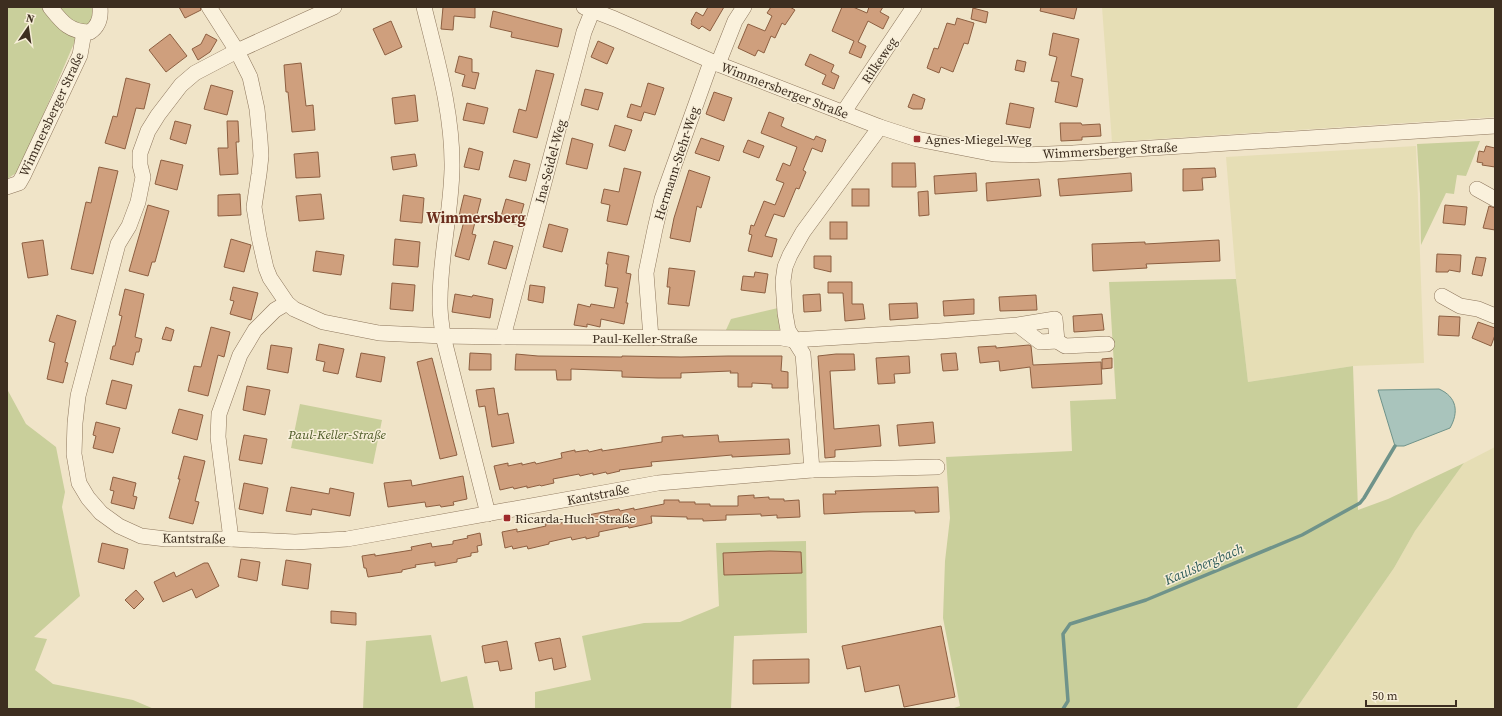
<svg xmlns="http://www.w3.org/2000/svg" width="1502" height="716" font-family="'Source Serif 4',serif">
  <rect width="100%" height="100%" fill="#f0e4c8"/>
  <g fill="#e6deb5">
    <polygon points="1102,7 1495,7 1495,117 1112,142"/>
    <polygon points="1416,146 1424,363 1353,366 1248,382 1236,279 1226,157"/>
    <polygon points="1495,447 1495,709 1296,709 1394,568 1415,531 1464,463"/>
  </g>
  <g fill="#c9cf9b">
    <polygon points="7,7 96,7 89,27 81,27 19,171 7,179"/>
    <polygon points="1480,141 1466,176 1457,175 1454,194 1446,193 1421,245 1420,194 1417,144"/>
    <polygon points="1236,279 1248,382 1353,366 1358,510 1388,499 1464,463 1415,531 1394,568 1296,709 951,709 960,706 943,618 945,561 950,518 946,457 1072,451 1070,401 1116,399 1109,282"/>
    <polygon points="778,308 780,332 726,330 731,319"/>
    <polygon points="7,389 26,424 56,447 65,492 62,507 80,596 34,637 47,639 35,670 53,684 133,700 154,709 7,709"/>
    <polygon points="300,404 382,420 373,464 291,448"/>
    <polygon points="806,541 807,633 734,636 731,709 535,709 535,692 591,680 582,636 644,623 680,622 719,606 716,543"/>
    <polygon points="431,635 441,682 467,676 474,709 363,709 366,641"/>
  </g>
  <path fill="#a9c4bc" stroke="#6f938a" d="M 1439,389 C 1457,397 1459,412 1450,428 L 1404,446 L 1395,446 L 1378,390 Z"/>
  <g fill="none" stroke-linecap="round" stroke-linejoin="round">
    <polyline stroke="#6f938a" stroke-width="3.5" points="1063,709 1068,701 1063,634 1070,624 1146,600 1302,535 1360,503 1364,498 1395,446"/>
  </g>
  <g fill="#cf9f7d" stroke="#8d5f41">
    <polygon points="179,7 200,7 201,10 185,18"/>
    <polygon points="443,7 475,7 475,18 454,16 453,30 441,29"/>
    <polygon points="708,7 724,7 710,31 702,26 699,29 691,24 692,22 691,21 696,12 703,16"/>
    <polygon points="771,7 790,7 795,10 785,25 782,23 775,38 771,36 764,53 758,50 755,56 738,48 748,24 765,31 772,16 767,13"/>
    <polygon points="842,7 853,7 867,13 869,7 883,7 880,12 889,17 883,29 868,21 858,42 866,46 861,58 849,53 854,41 832,31"/>
    <polygon points="1041,7 1077,7 1074,19 1040,11"/>
    <polygon points="973,8 988,12 986,23 971,19"/>
    <polygon points="493,11 562,29 558,47 511,37 512,32 490,27"/>
    <polygon points="957,18 974,23 968,44 964,43 953,72 941,67 939,73 927,68 934,48 938,49 947,23 955,25"/>
    <polygon points="391,21 402,47 385,55 373,29"/>
    <polygon points="1053,33 1079,39 1071,76 1083,79 1077,107 1055,102 1059,82 1051,81 1057,57 1049,55"/>
    <polygon points="170,34 187,56 166,72 149,50"/>
    <polygon points="206,34 217,40 210,52 198,60 192,49 201,44"/>
    <polygon points="598,41 614,48 607,64 591,57"/>
    <polygon points="810,54 834,65 831,72 839,76 834,89 822,84 826,75 805,65"/>
    <polygon points="459,56 472,59 472,72 479,73 475,89 462,86 465,75 455,72"/>
    <polygon points="1017,60 1026,62 1024,72 1015,70"/>
    <polygon points="301,63 306,106 313,105 315,130 292,132 288,92 286,92 284,65"/>
    <polygon points="536,70 554,74 537,138 513,132 519,109 526,111"/>
    <polygon points="126,78 150,84 144,109 136,108 125,149 105,143 113,116 117,117"/>
    <polygon points="648,83 664,88 655,115 644,112 641,121 627,117 631,104 641,107"/>
    <polygon points="211,85 233,91 227,115 204,109"/>
    <polygon points="585,89 603,93 598,110 581,105"/>
    <polygon points="714,92 732,98 724,121 706,114"/>
    <polygon points="913,94 925,99 922,109 913,109 908,107"/>
    <polygon points="415,95 418,121 395,124 392,98"/>
    <polygon points="467,103 488,108 484,124 463,120"/>
    <polygon points="1010,103 1034,108 1030,128 1006,124"/>
    <polygon points="769,112 784,118 781,126 787,129 814,140 816,136 826,140 822,152 812,148 803,170 806,172 799,189 796,188 784,217 774,214 765,236 777,239 772,257 748,251 752,235 749,234 751,225 754,226 764,201 775,205 784,183 776,180 783,163 790,166 797,147 761,133"/>
    <polygon points="175,121 191,125 186,144 170,139"/>
    <polygon points="227,121 238,121 239,142 236,142 238,174 220,175 218,148 228,148"/>
    <polygon points="1060,123 1081,123 1082,125 1100,124 1101,136 1082,137 1082,140 1061,141"/>
    <polygon points="615,125 632,130 625,151 609,146"/>
    <polygon points="572,138 593,144 587,169 566,164"/>
    <polygon points="701,138 724,146 719,161 695,153"/>
    <polygon points="748,140 764,146 759,158 743,152"/>
    <polygon points="1486,146 1495,148 1495,167 1482,165 1483,163 1477,162 1479,151 1484,152"/>
    <polygon points="469,148 483,152 479,170 464,167"/>
    <polygon points="318,152 320,177 296,178 294,154"/>
    <polygon points="415,154 417,166 393,170 391,157"/>
    <polygon points="161,160 183,165 177,190 155,184"/>
    <polygon points="514,160 530,164 526,181 509,177"/>
    <polygon points="892,163 915,163 916,187 892,187"/>
    <polygon points="99,167 118,171 93,274 71,269 86,202 91,203"/>
    <polygon points="624,168 641,172 627,225 607,221 610,205 601,203 604,189 619,192"/>
    <polygon points="1215,168 1216,177 1202,178 1203,190 1183,191 1183,169"/>
    <polygon points="689,170 710,177 701,208 697,206 690,242 670,238 674,218"/>
    <polygon points="976,173 977,191 935,194 934,176"/>
    <polygon points="1131,173 1132,191 1060,196 1058,179"/>
    <polygon points="1039,179 1041,196 987,201 986,183"/>
    <rect x="852" y="189" width="17" height="17"/>
    <polygon points="928,191 929,215 919,216 918,192"/>
    <polygon points="240,194 241,215 218,216 218,195"/>
    <polygon points="321,194 324,219 299,221 296,196"/>
    <polygon points="403,195 424,198 422,223 400,221"/>
    <polygon points="464,195 481,199 472,234 476,235 469,260 455,256 465,217 459,216"/>
    <polygon points="506,199 524,204 518,225 500,220"/>
    <polygon points="148,205 169,211 155,262 152,262 148,276 129,271"/>
    <polygon points="1445,205 1467,207 1465,225 1443,223"/>
    <polygon points="1489,206 1495,208 1495,230 1483,228"/>
    <rect x="830" y="222" width="17" height="17"/>
    <polygon points="549,224 568,229 562,252 543,247"/>
    <polygon points="231,239 251,245 244,272 224,267"/>
    <polygon points="395,239 420,242 418,267 393,265"/>
    <polygon points="43,240 48,275 28,278 22,243"/>
    <polygon points="1219,240 1220,261 1146,264 1147,268 1093,271 1092,244 1145,242 1145,244"/>
    <polygon points="494,241 513,246 506,269 488,264"/>
    <polygon points="316,251 344,255 341,275 313,271"/>
    <polygon points="608,252 629,256 626,273 631,274 626,303 628,303 624,324 601,319 600,327 587,324 587,327 574,325 578,304 590,307 591,304 614,308 618,288 605,286 608,264 606,264"/>
    <polygon points="1437,254 1461,255 1460,272 1449,270 1448,272 1436,272"/>
    <polygon points="814,256 831,256 831,272 814,268"/>
    <polygon points="1476,257 1486,258 1482,276 1472,274"/>
    <polygon points="669,268 695,271 689,306 668,304 670,287 667,287"/>
    <polygon points="755,272 768,274 765,293 741,290 743,276 754,277"/>
    <polygon points="828,282 852,282 852,304 863,304 865,319 845,321 843,293 828,293"/>
    <polygon points="392,283 415,285 413,311 390,309"/>
    <polygon points="530,285 545,287 543,303 528,300"/>
    <polygon points="233,287 258,293 251,320 230,314 234,301 230,300"/>
    <polygon points="125,289 144,294 135,337 142,339 139,352 136,352 133,365 110,359 113,346 115,346 122,316 119,315"/>
    <polygon points="455,294 472,297 473,295 493,299 490,318 452,312"/>
    <polygon points="820,294 821,311 804,312 803,295"/>
    <polygon points="1036,295 1037,310 1000,311 999,297"/>
    <polygon points="974,299 974,314 944,316 943,301"/>
    <polygon points="917,303 918,318 890,320 889,304"/>
    <polygon points="1102,314 1104,330 1074,332 1073,316"/>
    <polygon points="57,315 76,321 65,362 68,363 63,383 47,379 55,343 49,341"/>
    <polygon points="1439,316 1460,317 1459,336 1438,335"/>
    <polygon points="1478,322 1495,328 1495,335 1491,346 1472,338"/>
    <polygon points="166,327 174,330 171,341 162,339"/>
    <polygon points="211,327 230,332 224,357 218,355 208,396 188,391 194,366 201,367"/>
    <polygon points="319,344 344,349 338,374 323,371 325,362 316,360"/>
    <polygon points="271,345 292,348 288,373 267,369"/>
    <polygon points="1029,345 1031,346 1033,365 1101,362 1102,384 1032,388 1030,367 1000,371 999,361 980,363 978,347 996,346 996,348"/>
    <polygon points="361,353 385,357 381,382 356,377"/>
    <polygon points="470,353 491,354 491,370 469,370"/>
    <polygon points="956,353 958,370 943,371 941,354"/>
    <polygon points="516,354 538,356 622,357 622,356 681,357 728,356 782,356 781,371 788,372 788,388 772,388 772,384 752,383 752,387 738,387 738,373 730,373 731,371 681,373 681,378 658,378 622,377 622,371 571,369 571,380 557,380 556,370 515,370"/>
    <polygon points="836,354 854,354 855,370 830,371 834,429 879,425 881,446 835,450 835,457 825,458 818,356"/>
    <polygon points="909,356 910,373 894,374 895,383 878,384 876,358"/>
    <polygon points="432,358 457,455 440,459 417,362"/>
    <polygon points="1112,358 1112,368 1102,369 1102,359"/>
    <polygon points="112,380 132,385 126,409 106,404"/>
    <polygon points="247,386 270,390 265,415 243,410"/>
    <polygon points="494,388 498,415 508,413 514,443 492,447 485,406 479,407 476,390"/>
    <polygon points="179,409 203,415 197,440 172,433"/>
    <polygon points="96,422 120,428 113,453 93,448 96,436 93,435"/>
    <polygon points="933,422 935,443 899,446 897,425"/>
    <polygon points="244,435 267,439 262,464 239,460"/>
    <polygon points="683,435 683,437 718,435 719,442 789,439 790,454 732,457 732,455 651,462 652,466 619,470 620,471 607,474 606,472 593,475 593,473 580,476 579,474 553,479 554,483 541,486 540,485 527,488 527,486 514,489 513,487 500,490 494,466 508,463 508,466 522,463 522,465 535,462 536,464 562,458 561,453 575,450 575,452 588,450 589,452 602,449 602,451 662,442 662,437"/>
    <polygon points="184,456 205,461 195,501 199,502 193,524 169,518 180,479 178,479"/>
    <polygon points="463,476 467,499 453,502 454,505 441,507 440,505 426,507 425,502 388,507 384,483 411,480 412,486"/>
    <polygon points="113,477 136,483 133,496 137,497 134,509 111,503 114,491 110,490"/>
    <polygon points="244,483 268,488 263,514 239,509"/>
    <polygon points="291,487 329,494 330,488 354,493 350,516 312,509 311,515 286,511"/>
    <polygon points="938,487 939,512 915,513 915,511 863,512 824,514 823,494 836,494 835,491"/>
    <polygon points="754,495 754,498 769,497 769,499 784,499 784,501 799,500 800,517 777,518 777,515 761,516 761,514 731,515 726,515 726,520 703,521 703,519 687,519 687,517 651,516 652,523 629,528 628,526 599,532 599,536 586,539 586,537 572,540 571,537 549,542 549,544 528,549 527,546 513,549 512,546 505,548 502,532 517,529 517,532 532,529 546,526 545,524 560,521 561,523 589,518 588,515 619,509 620,511 634,508 634,510 664,504 664,500 679,500 679,502 695,502 695,504 710,504 710,506 738,506 738,496"/>
    <polygon points="480,533 482,545 477,546 478,552 471,553 471,556 457,559 457,562 435,566 435,562 415,565 416,567 402,570 402,572 368,577 366,568 364,568 362,556 375,554 375,556 412,550 411,547 431,543 432,547 453,544 453,541 468,538 467,536"/>
    <polygon points="102,543 128,549 124,569 98,562"/>
    <polygon points="770,551 801,552 802,573 724,575 723,553"/>
    <polygon points="241,559 260,562 257,581 238,577"/>
    <polygon points="286,560 311,564 308,589 282,585"/>
    <polygon points="204,563 208,563 219,586 196,598 192,589 163,602 154,582 174,572 176,577"/>
    <polygon points="136,590 144,599 134,609 125,600"/>
    <polygon points="331,611 356,613 356,625 331,623"/>
    <polygon points="941,626 955,697 904,707 899,685 865,692 860,666 847,669 842,646"/>
    <polygon points="560,638 566,667 554,670 552,658 539,661 535,643"/>
    <polygon points="507,641 512,669 500,671 498,661 485,663 482,646"/>
    <polygon points="809,659 809,683 753,684 753,660"/>
  </g>
  <g fill="none" stroke-linecap="round" stroke-linejoin="round">
    <g stroke="#8d765c" stroke-width="16">
      <g id="minor">
        <path d="M 50,7 C 62,22 69,32 90,32 C 99,26 101,17 100,7"/>
        <polyline points="209,7 237,51 250,77 257,109 260,140 261,156 259,174 254,207 259,237 266,268 270,278 287,303 294,309 323,322 379,333 443,336 503,337 782,338 793,340 940,331 1018,325 1040,342 1057,341 1055,319 1018,325"/>
        <polyline points="334,7 237,51 195,73 181,85 158,115 148,131 140,153 140,165 143,177 138,202 129,226 118,244 78,396 75,423 74,454 79,483 88,498 101,513 119,526 141,536 166,539 231,539 295,542 347,539 658,483 812,470 937,467"/>
        <path d="M 424,7 C 437,60 453,114 452,169 C 451,215 439,260 440,306 C 440,316 442,326 443,336 L 488,514"/>
        <polyline points="584,7 615,19 718,64 880,127 917,139 994,154 1024,155 1073,153 1495,126"/>
        <polyline points="718,64 735,21 744,7"/>
        <polyline points="843,113 914,7"/>
        <polyline points="7,187 19,183 23,176 80,55 84,32"/>
        <polyline points="1477,189 1495,199"/>
        <polyline points="1442,296 1460,306 1478,309 1495,316"/>
        <polyline points="503,337 584,32 594,7"/>
        <polyline points="651,338 646,273 655,229 662,199 711,62"/>
        <polyline points="1057,341 1065,346 1107,344"/>
        <polyline points="812,470 803,354 788,330 785,313 783,281 785,267 790,255 803,232 880,127"/>
        <polyline points="231,539 218,437 219,414 240,355 255,330 275,310 287,303"/>
      </g>
    </g>
    <use href="#minor" stroke="#faf1dc" stroke-width="15"/>
  </g>
  <g fill="#9e2a2b" stroke="#f7eed8" stroke-width="1.5">
    <rect x="913" y="135" width="8" height="8" rx="2"/>
    <rect x="503" y="514" width="8" height="8" rx="2"/>
  </g>
  <g text-anchor="middle" stroke-width="3" stroke-linejoin="round" paint-order="stroke">
    <g font-size="13" fill="#3d2e20" stroke="#f7eed8">
      <text transform="translate(879 60) rotate(-56)" y="5">Rilkeweg</text>
      <text transform="translate(785 90) rotate(21)" y="5">Wimmersberger Straße</text>
      <text transform="translate(51 114) rotate(-65)" y="5">Wimmersberger Straße</text>
      <text transform="translate(1110 150) rotate(-3)" y="5">Wimmersberger Straße</text>
      <text transform="translate(550 161) rotate(-75)" y="5">Ina-Seidel-Weg</text>
      <text transform="translate(676 163) rotate(-72)" y="5">Hermann-Stehr-Weg</text>
      <text x="645" y="343">Paul-Keller-Straße</text>
      <text transform="translate(598 494) rotate(-11)" y="5">Kantstraße</text>
      <text transform="translate(194 538) rotate(1)" y="5">Kantstraße</text>
    </g>
    <g font-size="13" fill="#3d2e20" stroke="#f7eed8" text-anchor="start">
      <text x="925" y="144">Agnes-Miegel-Weg</text>
      <text x="515" y="523">Ricarda-Huch-Straße</text>
    </g>
    <g font-size="13" font-style="italic" fill="#4d5a26" stroke="#f7eed8">
      <text x="337" y="439">Paul-Keller-Straße</text>
    </g>
    <g font-size="14" font-style="italic" fill="#2f5d5a" stroke="#f7eed8">
      <text transform="translate(1204 564) rotate(-23)" y="5">Kaulsbergbach</text>
    </g>
    <g font-size="15" font-weight="bold" fill="#6b2e1e" stroke="#f7eed8">
      <text x="476" y="223">Wimmersberg</text>
    </g>
  </g>
  <rect width="1502" height="716" fill="none" stroke="#3d2e20" stroke-width="16"/>
  <g transform="translate(28 28) rotate(13)" stroke="#f7eed8" stroke-width="3" paint-order="stroke">
  <path d="M0-3L7 15L0 10L-7 15Z" fill="#3d2e20"/>
  <text y="-6" font-size="11" font-weight="bold" text-anchor="middle" fill="#3d2e20">N</text>
  </g>
  <path d="M1366 700v6h90v-6" fill="none" stroke="#3d2e20" stroke-width="2"/>
  <text x="1372" y="700" font-size="12" fill="#3d2e20" stroke="#f7eed8" stroke-width="3" paint-order="stroke">50 m</text>
</svg>
